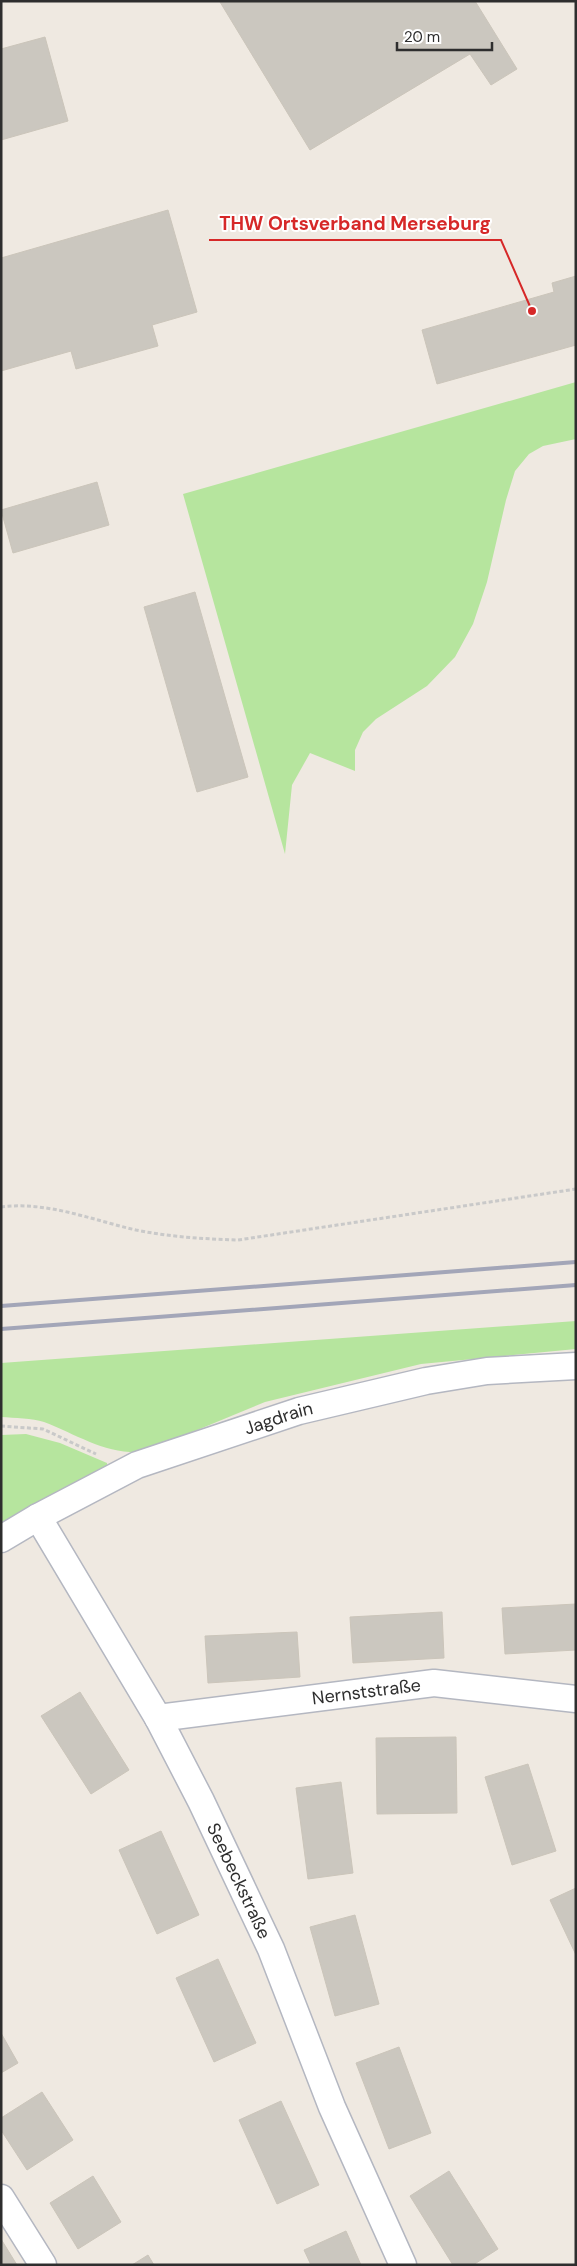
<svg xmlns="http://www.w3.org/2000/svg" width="577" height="2266" font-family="'DM Sans',sans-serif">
  <rect width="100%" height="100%" fill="#efe9e1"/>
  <g fill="#b6e59e">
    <polygon points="576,382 576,439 543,446 529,454 515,471 506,500 487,582 473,624 455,657 427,686 376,719 363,732 355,750 355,771 310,753 292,785 285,854 183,494"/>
    <path d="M 576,1321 L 576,1349 L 421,1364 L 265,1402 L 144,1452 C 106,1455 78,1435 44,1422 C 32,1418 15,1418 1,1417 L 1,1363 Z"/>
    <polygon points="26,1434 60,1443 107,1463 107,1471 1,1526 1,1435"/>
  </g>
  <g fill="#cbc7bf" stroke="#cbc5ba">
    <polygon points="475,1 517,69 491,85 470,54 310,150 220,2"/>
    <polygon points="45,37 68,121 1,140 1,49"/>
    <polygon points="168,210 197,312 152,325 158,346 76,369 71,351 1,371 1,258"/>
    <polygon points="576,276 576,345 437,384 422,330 554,292 552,283"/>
    <polygon points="97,482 109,525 13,553 1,510"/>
    <polygon points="195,592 248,777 197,792 144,607"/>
    <polygon points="576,1604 576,1650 505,1654 502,1608"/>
    <polygon points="442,1612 444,1658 353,1663 350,1617"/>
    <polygon points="297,1632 300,1677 208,1683 205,1636"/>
    <polygon points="80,1692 129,1770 91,1794 41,1716"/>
    <polygon points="456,1737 457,1813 377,1814 376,1738"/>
    <polygon points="528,1764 556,1851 512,1865 485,1777"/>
    <polygon points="341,1782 353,1873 308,1879 296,1788"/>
    <polygon points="161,1831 199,1915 157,1934 119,1850"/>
    <polygon points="576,1888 576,1955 550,1900"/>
    <polygon points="355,1915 379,2004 335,2016 310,1927"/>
    <polygon points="218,1959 256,2043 214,2062 176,1978"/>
    <polygon points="1,2033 18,2063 1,2073"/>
    <polygon points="399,2047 431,2133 389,2149 356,2063"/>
    <polygon points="42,2092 73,2140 27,2170 1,2130 1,2118"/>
    <polygon points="281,2101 319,2185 277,2204 239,2120"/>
    <polygon points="449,2171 498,2249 473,2265 453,2265 410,2196"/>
    <polygon points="93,2176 121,2222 78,2249 50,2203"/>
    <polygon points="346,2231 361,2265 311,2265 304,2250"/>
    <polygon points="1,2239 17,2265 1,2265"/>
    <polygon points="148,2255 154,2265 132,2265"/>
  </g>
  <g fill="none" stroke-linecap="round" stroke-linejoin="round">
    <g stroke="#b4b7c1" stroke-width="29">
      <g id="street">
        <path id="s1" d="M 38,1517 L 158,1718 L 201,1801 L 271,1949 L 332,2107 L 403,2265"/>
        <path id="s2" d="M 1,1539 L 38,1517 L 137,1465 L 299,1411 L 426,1381 L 487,1371 L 576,1366"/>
        <path id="s3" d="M 158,1718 L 434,1683 L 576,1699"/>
        <polyline points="1,2198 43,2265"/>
      </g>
    </g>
    <g stroke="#c9c9c9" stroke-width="3" stroke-dasharray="4 2.5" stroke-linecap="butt">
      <path d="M 1,1207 C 47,1201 92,1220 136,1230 C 170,1237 204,1239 238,1240 L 576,1189"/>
      <polyline points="1,1426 43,1429 96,1454"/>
    </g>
    <use href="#street" stroke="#fff" stroke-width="26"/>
    <g stroke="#a3a6b8" stroke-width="4">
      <polyline points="1,1306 576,1262"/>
      <polyline points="1,1329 576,1285"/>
    </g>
  </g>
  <g text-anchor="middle" stroke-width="4" stroke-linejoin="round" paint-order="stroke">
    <g font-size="18" fill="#2e2e2e" stroke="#fff">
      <text dy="6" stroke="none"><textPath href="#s2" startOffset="304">Jagdrain</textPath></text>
      <text dy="6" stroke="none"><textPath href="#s3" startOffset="210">Nernststraße</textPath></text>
      <text dy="6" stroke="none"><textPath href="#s1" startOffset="416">Seebeckstraße</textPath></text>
    </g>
  </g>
  <path fill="none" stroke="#d62828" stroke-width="2" d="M532 311L501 240H209"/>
  <circle fill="#d62828" stroke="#fff" stroke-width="2" cx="532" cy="311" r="5"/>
  <g font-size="19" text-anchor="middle" font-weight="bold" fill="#d62828" stroke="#fff" stroke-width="4" stroke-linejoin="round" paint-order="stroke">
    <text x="355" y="230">THW Ortsverband Merseburg</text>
  </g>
  <rect width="577" height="2266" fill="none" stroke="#2e2e2e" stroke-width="5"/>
  <path d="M397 42v8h95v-8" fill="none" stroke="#2e2e2e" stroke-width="2.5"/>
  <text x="404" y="42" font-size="15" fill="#2e2e2e" stroke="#ffffff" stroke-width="4" paint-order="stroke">20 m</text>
</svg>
